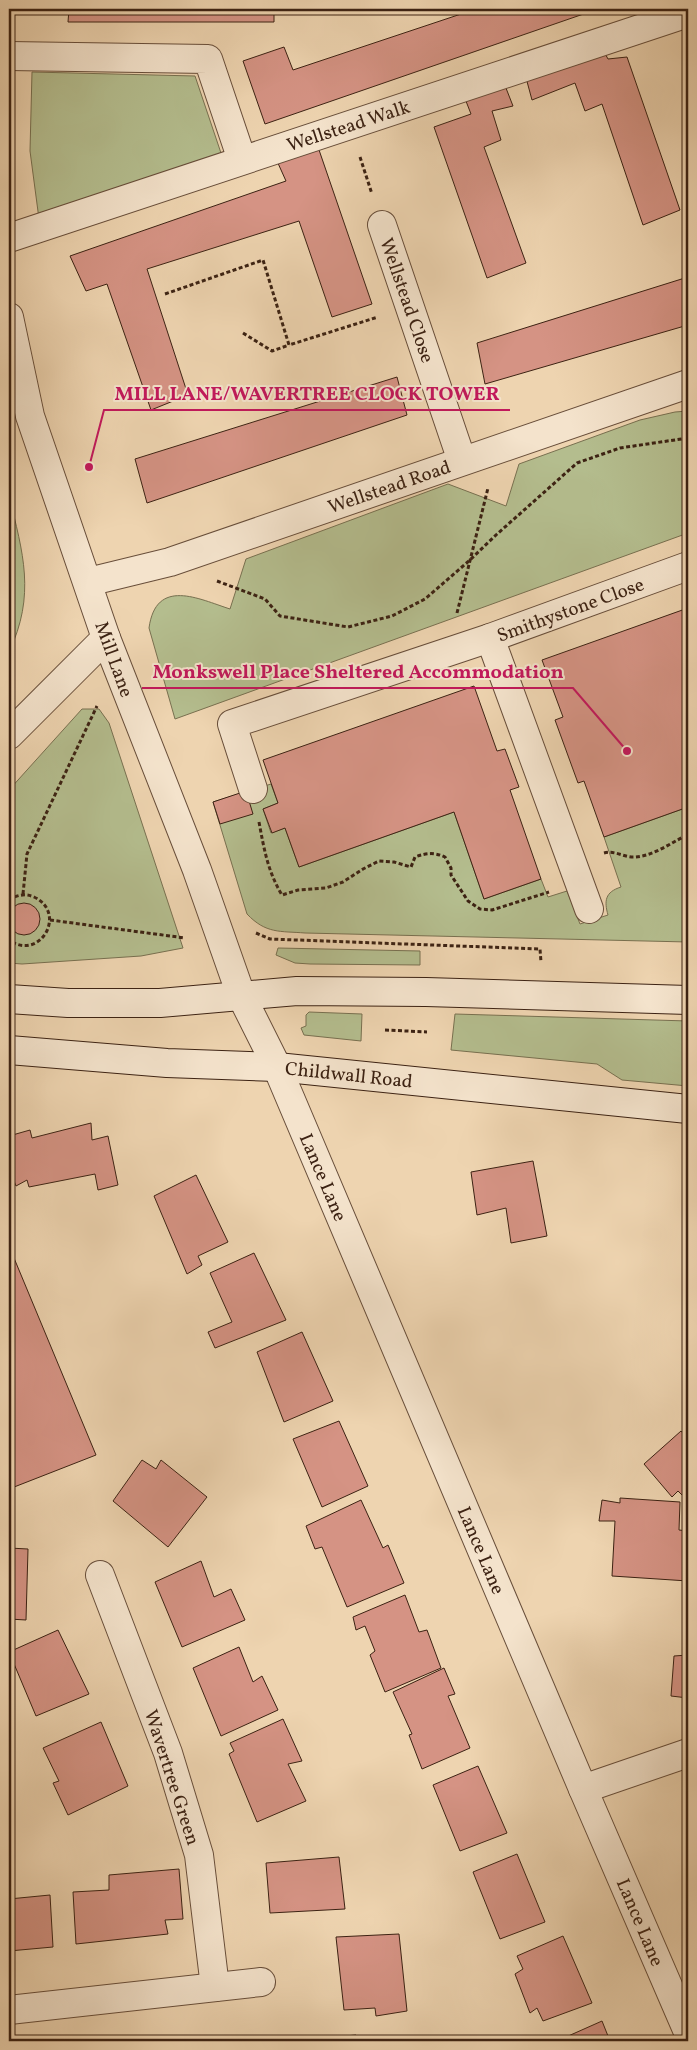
<svg xmlns="http://www.w3.org/2000/svg" width="697" height="2050" font-family="Vollkorn,serif">
  <rect width="100%" height="100%" fill="#eed4b0"/>
  <filter id="stains"><feTurbulence type="fractalNoise" baseFrequency=".004" numOctaves="4"/><feColorMatrix values="0 0 0 0 .2 0 0 0 0 .09 0 0 0 0 .02 0 0 0 .5 -.17"/></filter>
  <radialGradient id="worn" r=".72"><stop offset=".6" stop-color="#630" stop-opacity="0"/><stop offset="1" stop-color="#630" stop-opacity=".3"/></radialGradient>
  <g fill="#b4bd8e" stroke="#787050">
    <polygon points="32,72 195,76 223,159 39,219 30,151"/>
    <path d="M 688,411 L 688,533 L 175,719 L 149,628 C 156,577 199,599 230,609 L 246,559 L 448,484 L 506,506 L 519,464 L 640,420 L 675,412 Z"/>
    <path d="M 9,496 C 23,553 36,595 9,652 Z"/>
    <polygon points="82,709 99,709 109,723 183,948 141,956 22,964 9,963 9,790"/>
    <path d="M 271,784 L 278,803 L 263,809 L 271,833 L 285,828 L 299,867 L 454,812 L 484,899 L 541,879 L 548,897 L 567,891 L 580,924 L 608,915 C 604,901 605,892 621,887 L 604,837 L 688,807 L 688,942 L 305,933 C 280,931 266,934 247,914 L 213,802 Z"/>
    <polygon points="278,948 420,951 420,965 310,964 295,963 276,955"/>
    <polygon points="309,1012 362,1014 361,1041 304,1035 301,1028 306,1026 306,1015"/>
    <polygon points="455,1014 688,1021 688,1086 622,1080 597,1064 451,1050"/>
  </g>
  <g fill="#d59384" stroke="#3c2213">
    <polygon points="69,9 274,9 274,22 68,22"/>
    <polygon points="476,9 598,9 265,124 243,61 284,47 293,70"/>
    <polygon points="634,9 665,9 639,21"/>
    <polygon points="602,48 608,59 627,57 680,210 643,225 602,104 585,111 575,83 532,100 525,74"/>
    <polygon points="504,83 513,106 492,111 501,140 484,147 526,263 487,278 434,127 471,114 464,96"/>
    <polygon points="318,147 372,304 332,317 299,221 147,269 188,395 151,410 107,284 86,291 70,256 286,181 277,161"/>
    <polygon points="688,277 688,325 485,384 477,343"/>
    <polygon points="397,377 407,415 147,503 135,459"/>
    <polygon points="688,608 688,807 604,837 584,781 578,783 555,720 563,717 542,660"/>
    <polygon points="474,686 497,751 505,749 519,787 510,790 541,879 484,899 454,812 299,867 285,828 272,833 263,809 278,803 263,760"/>
    <polygon points="246,791 253,814 220,824 213,802"/>
    <circle cx="24" cy="919" r="16"/>
    <polygon points="91,1123 92,1140 108,1136 118,1185 98,1190 95,1174 29,1187 27,1180 16,1186 9,1168 9,1136 30,1130 32,1138"/>
    <polygon points="533,1161 547,1236 511,1243 506,1208 477,1215 471,1172"/>
    <polygon points="196,1175 228,1242 198,1256 202,1265 187,1274 154,1196"/>
    <polygon points="9,1246 96,1455 9,1489"/>
    <polygon points="254,1253 286,1320 215,1348 208,1332 232,1322 210,1273"/>
    <polygon points="302,1332 333,1401 284,1422 257,1352"/>
    <polygon points="339,1421 368,1486 322,1507 293,1439"/>
    <polygon points="681,1431 688,1439 688,1491 683,1496 678,1491 672,1497 644,1464"/>
    <polygon points="142,1460 156,1469 161,1460 207,1497 168,1547 113,1501"/>
    <polygon points="620,1498 680,1502 679,1530 688,1531 688,1581 612,1576 615,1521 599,1521 602,1500 620,1503"/>
    <polygon points="361,1500 383,1548 388,1545 404,1583 347,1607 322,1547 315,1549 306,1526"/>
    <polygon points="9,1548 28,1549 26,1620 9,1619"/>
    <polygon points="201,1561 214,1597 231,1589 245,1620 182,1647 155,1582"/>
    <polygon points="405,1595 419,1632 427,1630 441,1668 385,1692 370,1655 375,1651 365,1626 356,1630 353,1617"/>
    <polygon points="58,1630 89,1694 36,1716 9,1652"/>
    <polygon points="239,1647 253,1682 262,1676 278,1710 221,1736 193,1668"/>
    <polygon points="688,1655 688,1698 671,1696 674,1656"/>
    <polygon points="444,1668 455,1694 448,1696 470,1748 422,1769 409,1735 412,1734 393,1692"/>
    <polygon points="283,1719 302,1761 288,1764 306,1801 257,1822 229,1754 234,1751 230,1743"/>
    <polygon points="101,1722 128,1786 68,1815 53,1783 59,1781 43,1748"/>
    <polygon points="478,1766 507,1833 460,1851 433,1785"/>
    <polygon points="517,1854 545,1922 500,1939 473,1872"/>
    <polygon points="339,1857 345,1909 270,1913 266,1863"/>
    <polygon points="179,1869 183,1919 165,1920 168,1934 76,1944 73,1892 109,1890 109,1875"/>
    <polygon points="50,1895 53,1947 9,1951 9,1899"/>
    <polygon points="399,1934 407,2011 376,2016 375,2008 344,2010 336,1937"/>
    <polygon points="563,1936 592,2003 543,2021 537,2008 530,2013 515,1974 523,1969 517,1956"/>
    <polygon points="602,2021 610,2041 557,2041"/>
    <polygon points="356,2035 356,2041 287,2041"/>
  </g>
  <g fill="none" stroke-linecap="round" stroke-linejoin="round">
    <g stroke="#684e3a" stroke-width="30">
      <g id="pedestrian">
        <polyline points="9,56 208,59 242,160"/>
        <polyline points="9,238 688,13"/>
      </g>
    </g>
    <g stroke="#684e3a" stroke-width="30">
      <g id="minor">
        <polyline points="382,225 462,461"/>
        <polyline points="88,582 170,562 688,384"/>
        <polyline points="490,638 589,909"/>
        <polyline points="9,735 106,638"/>
        <polyline points="253,789 232,724 490,638 688,566"/>
        <polyline points="241,995 277,1067 583,1789 688,2032"/>
        <polyline points="100,1575 168,1753 199,1855 215,1987"/>
        <polyline points="583,1789 688,1753"/>
        <polyline points="9,2010 261,1982"/>
      </g>
    </g>
    <g stroke="#684e3a" stroke-width="30">
      <polyline id="tertiary" points="9,317 30,416 106,638 197,870 241,995"/>
    </g>
    <g stroke="#3c2213" stroke-width="30">
      <g id="secondary">
        <polyline points="9,999 68,1003 160,1003 297,991 426,992 688,1000"/>
        <polyline points="9,1050 167,1063 277,1067 688,1109"/>
      </g>
    </g>
    <g stroke="#3c2213" stroke-width="3" stroke-dasharray="4 2.5" stroke-linecap="butt">
      <polyline points="360,157 372,194"/>
      <polyline points="165,294 263,260 289,345 378,317"/>
      <polyline points="243,333 272,351 289,345"/>
      <polyline points="217,581 265,599 280,616 348,627 392,616 425,599 470,560 496,535 577,463 620,448 688,438"/>
      <polyline points="457,613 488,488"/>
      <path d="M 259,822 C 264,849 268,872 282,895 L 298,890 L 326,888 L 343,882 L 363,869 L 379,861 L 394,862 L 411,867 L 415,857 C 426,853 434,852 445,857 L 451,868 L 451,875 L 468,901 L 480,909 L 492,910 L 549,892"/>
      <path d="M 604,853 C 615,850 625,858 635,857 C 652,856 668,845 683,837 L 688,837"/>
      <polyline points="23,894 27,854 97,706"/>
      <path d="M 9,900 C 17,895 25,893 34,897 C 68,913 40,962 9,940"/>
      <polyline points="50,920 185,938"/>
      <polyline points="256,933 270,939 540,949 541,962"/>
      <polyline points="385,1030 427,1032"/>
    </g>
    <use href="#pedestrian" stroke="#f4e3cc" stroke-width="28"/>
    <use href="#minor" stroke="#f4e3cc" stroke-width="28"/>
    <use href="#tertiary" stroke="#f4e3cc" stroke-width="28"/>
    <use href="#secondary" stroke="#f4e3cc" stroke-width="28"/>
  </g>
  <g text-anchor="middle" stroke-width="4" stroke-linejoin="round" paint-order="stroke">
    <g font-size="19" fill="#3c2213" stroke="#f4e3cc">
      <text transform="translate(348 125) rotate(-18)" y="7">Wellstead Walk</text>
      <text transform="translate(408 300) rotate(71)" y="7">Wellstead Close</text>
      <text transform="translate(389 486) rotate(-19)" y="7">Wellstead Road</text>
      <text transform="translate(570 609) rotate(-20)" y="7">Smithystone Close</text>
      <text transform="translate(115 659) rotate(70)" y="7">Mill Lane</text>
      <text transform="translate(349 1074) rotate(6)" y="7">Childwall Road</text>
      <text transform="translate(324 1177) rotate(67)" y="7">Lance Lane</text>
      <text transform="translate(482 1550) rotate(67)" y="7">Lance Lane</text>
      <text transform="translate(173 1777) rotate(72)" y="7">Wavertree Green</text>
      <text transform="translate(641 1922) rotate(67)" y="7">Lance Lane</text>
    </g>
  </g>
  <path fill="none" stroke="#c2185b" stroke-width="2" d="M89 467L104 410H510M627 751L573 688H142"/>
  <g fill="#c2185b" stroke="#f4e3cc" stroke-width="2">
    <circle cx="89" cy="467" r="5"/>
    <circle cx="627" cy="751" r="5"/>
  </g>
  <g font-size="20" text-anchor="middle" font-weight="bold" fill="#c2185b" stroke="#f4e3cc" stroke-width="4" stroke-linejoin="round" paint-order="stroke">
    <text x="307" y="400">MILL LANE/WAVERTREE CLOCK TOWER</text>
    <text x="358" y="678">Monkswell Place Sheltered Accommodation</text>
  </g>
  <rect width="697" height="2050" fill="none" stroke="#eed4b0" stroke-width="30"/>
  <rect x="10" y="10" width="677" height="2030" fill="none" stroke="#3c2213" stroke-width="2.5"/>
  <rect x="15" y="15" width="667" height="2020" fill="none" stroke="#3c2213"/>
  <rect width="100%" height="100%" filter="url(#stains)"/>
  <rect width="100%" height="100%" fill="url(#worn)"/>
</svg>
